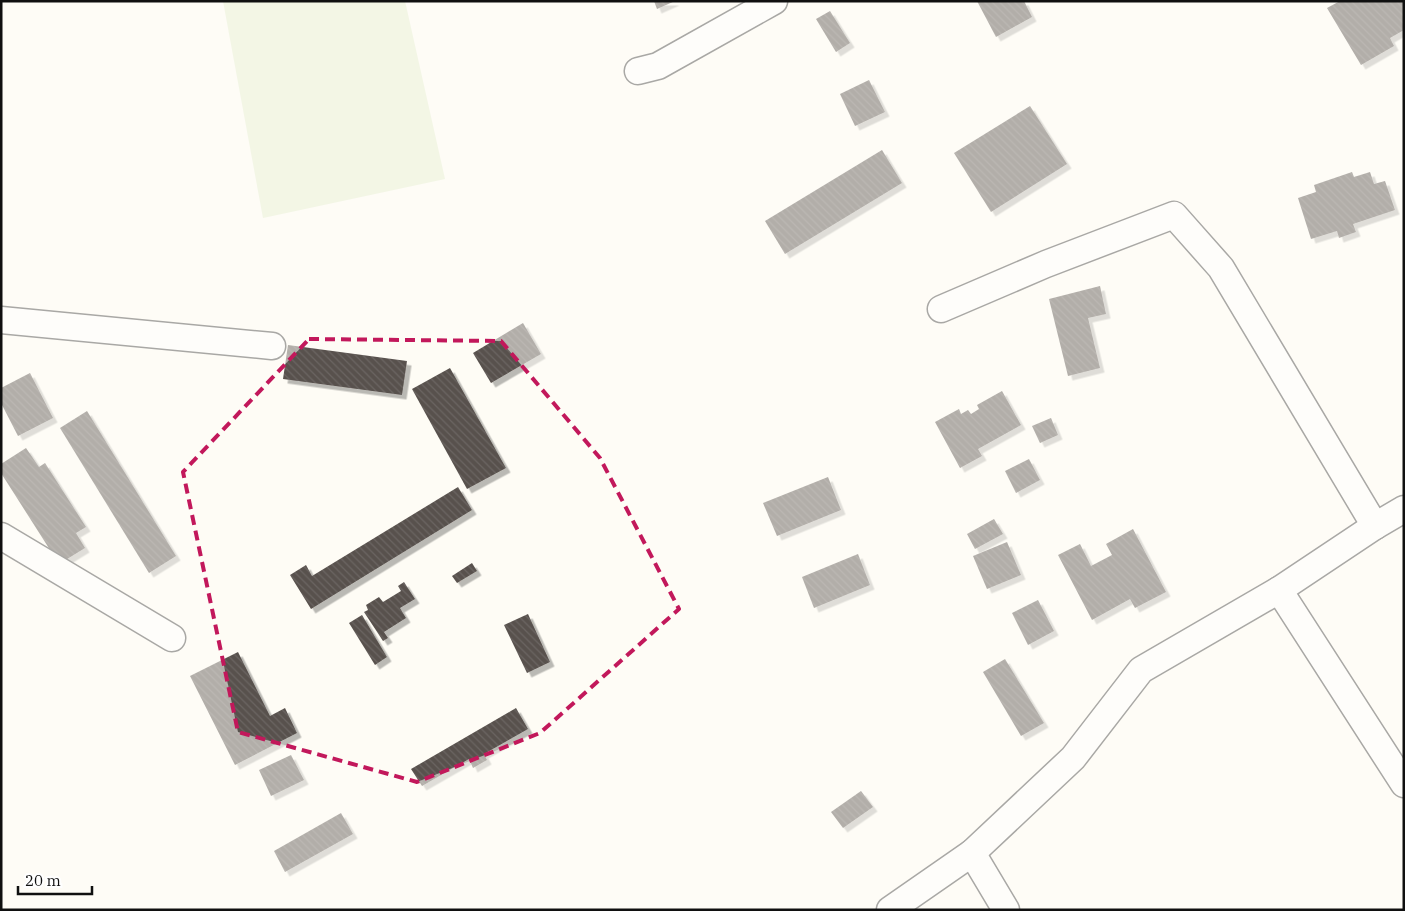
<svg xmlns="http://www.w3.org/2000/svg" width="1405" height="911" font-family="'IBM Plex Serif',serif">
  <defs>
    <pattern id="building-back-hatch" width="6" height="6" patternUnits="userSpaceOnUse" patternTransform="scale(1.25)"><rect width="6" height="6" fill="#58514d"/><path d="M-1 5l2 2M0 0l6 6M5-1l2 2" fill="none" stroke="#6b6562"/></pattern>
    <filter id="shadow"><feDropShadow dx="4.5" dy="4.5" stdDeviation="0" flood-color="#0004"/></filter>
  </defs>
  <rect width="100%" height="100%" fill="#fefcf5"/>
  <polygon fill="#e6efd1" points="223,1 405,1 445,179 263,218"/>
  <g fill="url(#building-back-hatch)" filter="url(#shadow)">
    <polygon points="654,1 675,1 657,9"/>
    <polygon points="977,1 1024,1 1032,17 996,37"/>
    <polygon points="1340,1 1404,1 1404,30 1390,38 1394,46 1361,65 1327,8"/>
    <polygon points="830,11 850,43 836,52 816,19"/>
    <polygon points="869,80 885,112 855,126 840,94"/>
    <polygon points="1030,106 1067,164 991,212 954,153"/>
    <polygon points="882,150 902,183 785,254 765,221"/>
    <polygon points="1352,172 1354,177 1370,172 1374,184 1385,181 1395,210 1353,224 1356,232 1339,238 1337,231 1311,239 1298,198 1316,192 1314,185"/>
    <polygon points="1100,286 1106,314 1088,318 1100,368 1068,376 1049,299"/>
    <polygon points="523,323 541,354 491,383 473,353"/>
    <polygon points="288,345 407,361 402,395 283,379"/>
    <polygon points="450,368 506,468 467,489 412,389"/>
    <polygon points="30,373 53,418 18,436 1,403 1,388"/>
    <polygon points="1002,391 1021,425 978,449 982,456 960,468 935,422 959,409 961,414 968,410 971,414 979,409 977,405"/>
    <polygon points="87,411 176,556 149,573 60,428"/>
    <polygon points="1051,418 1058,435 1040,443 1032,426"/>
    <polygon points="26,448 39,467 45,463 86,527 76,533 85,548 59,564 1,473 1,464"/>
    <polygon points="1029,459 1040,480 1016,493 1005,471"/>
    <polygon points="828,477 841,510 777,536 763,503"/>
    <polygon points="458,487 472,510 311,609 290,575 306,565 312,576"/>
    <polygon points="994,519 1003,534 975,549 967,534"/>
    <polygon points="1133,529 1166,592 1135,608 1130,599 1092,620 1058,555 1080,544 1091,566 1112,555 1106,544"/>
    <polygon points="1007,542 1021,575 987,589 973,556"/>
    <polygon points="858,554 870,585 814,608 802,577"/>
    <polygon points="472,563 477,571 457,583 452,576"/>
    <polygon points="404,582 415,599 400,608 406,618 384,632 388,638 383,641 364,612 368,610 366,605 379,597 383,602 401,591 398,586"/>
    <polygon points="1038,600 1054,631 1028,645 1012,613"/>
    <polygon points="528,614 550,662 527,673 504,625"/>
    <polygon points="362,615 387,657 375,665 349,623"/>
    <polygon points="238,652 270,716 285,708 297,733 235,765 190,676"/>
    <polygon points="1005,659 1044,723 1021,736 983,672"/>
    <polygon points="516,708 528,729 484,754 487,760 473,768 469,759 422,786 411,769"/>
    <polygon points="291,755 304,780 271,796 259,770"/>
    <polygon points="861,791 873,807 843,828 831,812"/>
    <polygon points="341,813 353,834 285,872 274,851"/>
  </g>
  <g fill="none" stroke-linecap="round" stroke-linejoin="round">
    <g stroke="#434343" stroke-width="29">
      <g id="minor">
        <polyline points="638,71 658,66 774,1"/>
        <polyline points="941,309 1046,264 1174,215 1221,268 1375,526"/>
        <polyline points="1,320 272,346"/>
        <polyline points="1,536 172,638"/>
        <polyline points="1279,590 1404,784"/>
        <polyline points="972,853 1006,910"/>
        <polyline points="890,910 972,853 1073,758 1141,670 1279,590 1375,526 1404,509"/>
      </g>
    </g>
    <use href="#minor" stroke="#fff" stroke-width="26"/>
  </g>
  <path d="M0 0H1405V911H0ZM 309,339 L 501,341 L 600,458 L 679,609 L 540,733 L 417,782 L 238,732 L 183,472 Z" fill="#fefcf5" fill-opacity=".55" fill-rule="evenodd"/>
  <path fill="none" stroke="#c2185b" stroke-width="4" stroke-dasharray="10 6" stroke-linejoin="round" d="M 309,339 L 501,341 L 600,458 L 679,609 L 540,733 L 417,782 L 238,732 L 183,472 Z"/>
  <rect width="1405" height="911" fill="none" stroke="#101010" stroke-width="5"/>
  <path d="M18 886v8h74v-8" fill="none" stroke="#101010" stroke-width="2.5"/>
  <text x="25" y="886" font-size="15" fill="#101010" stroke="#ffffff" stroke-width="4" paint-order="stroke">20 m</text>
</svg>
